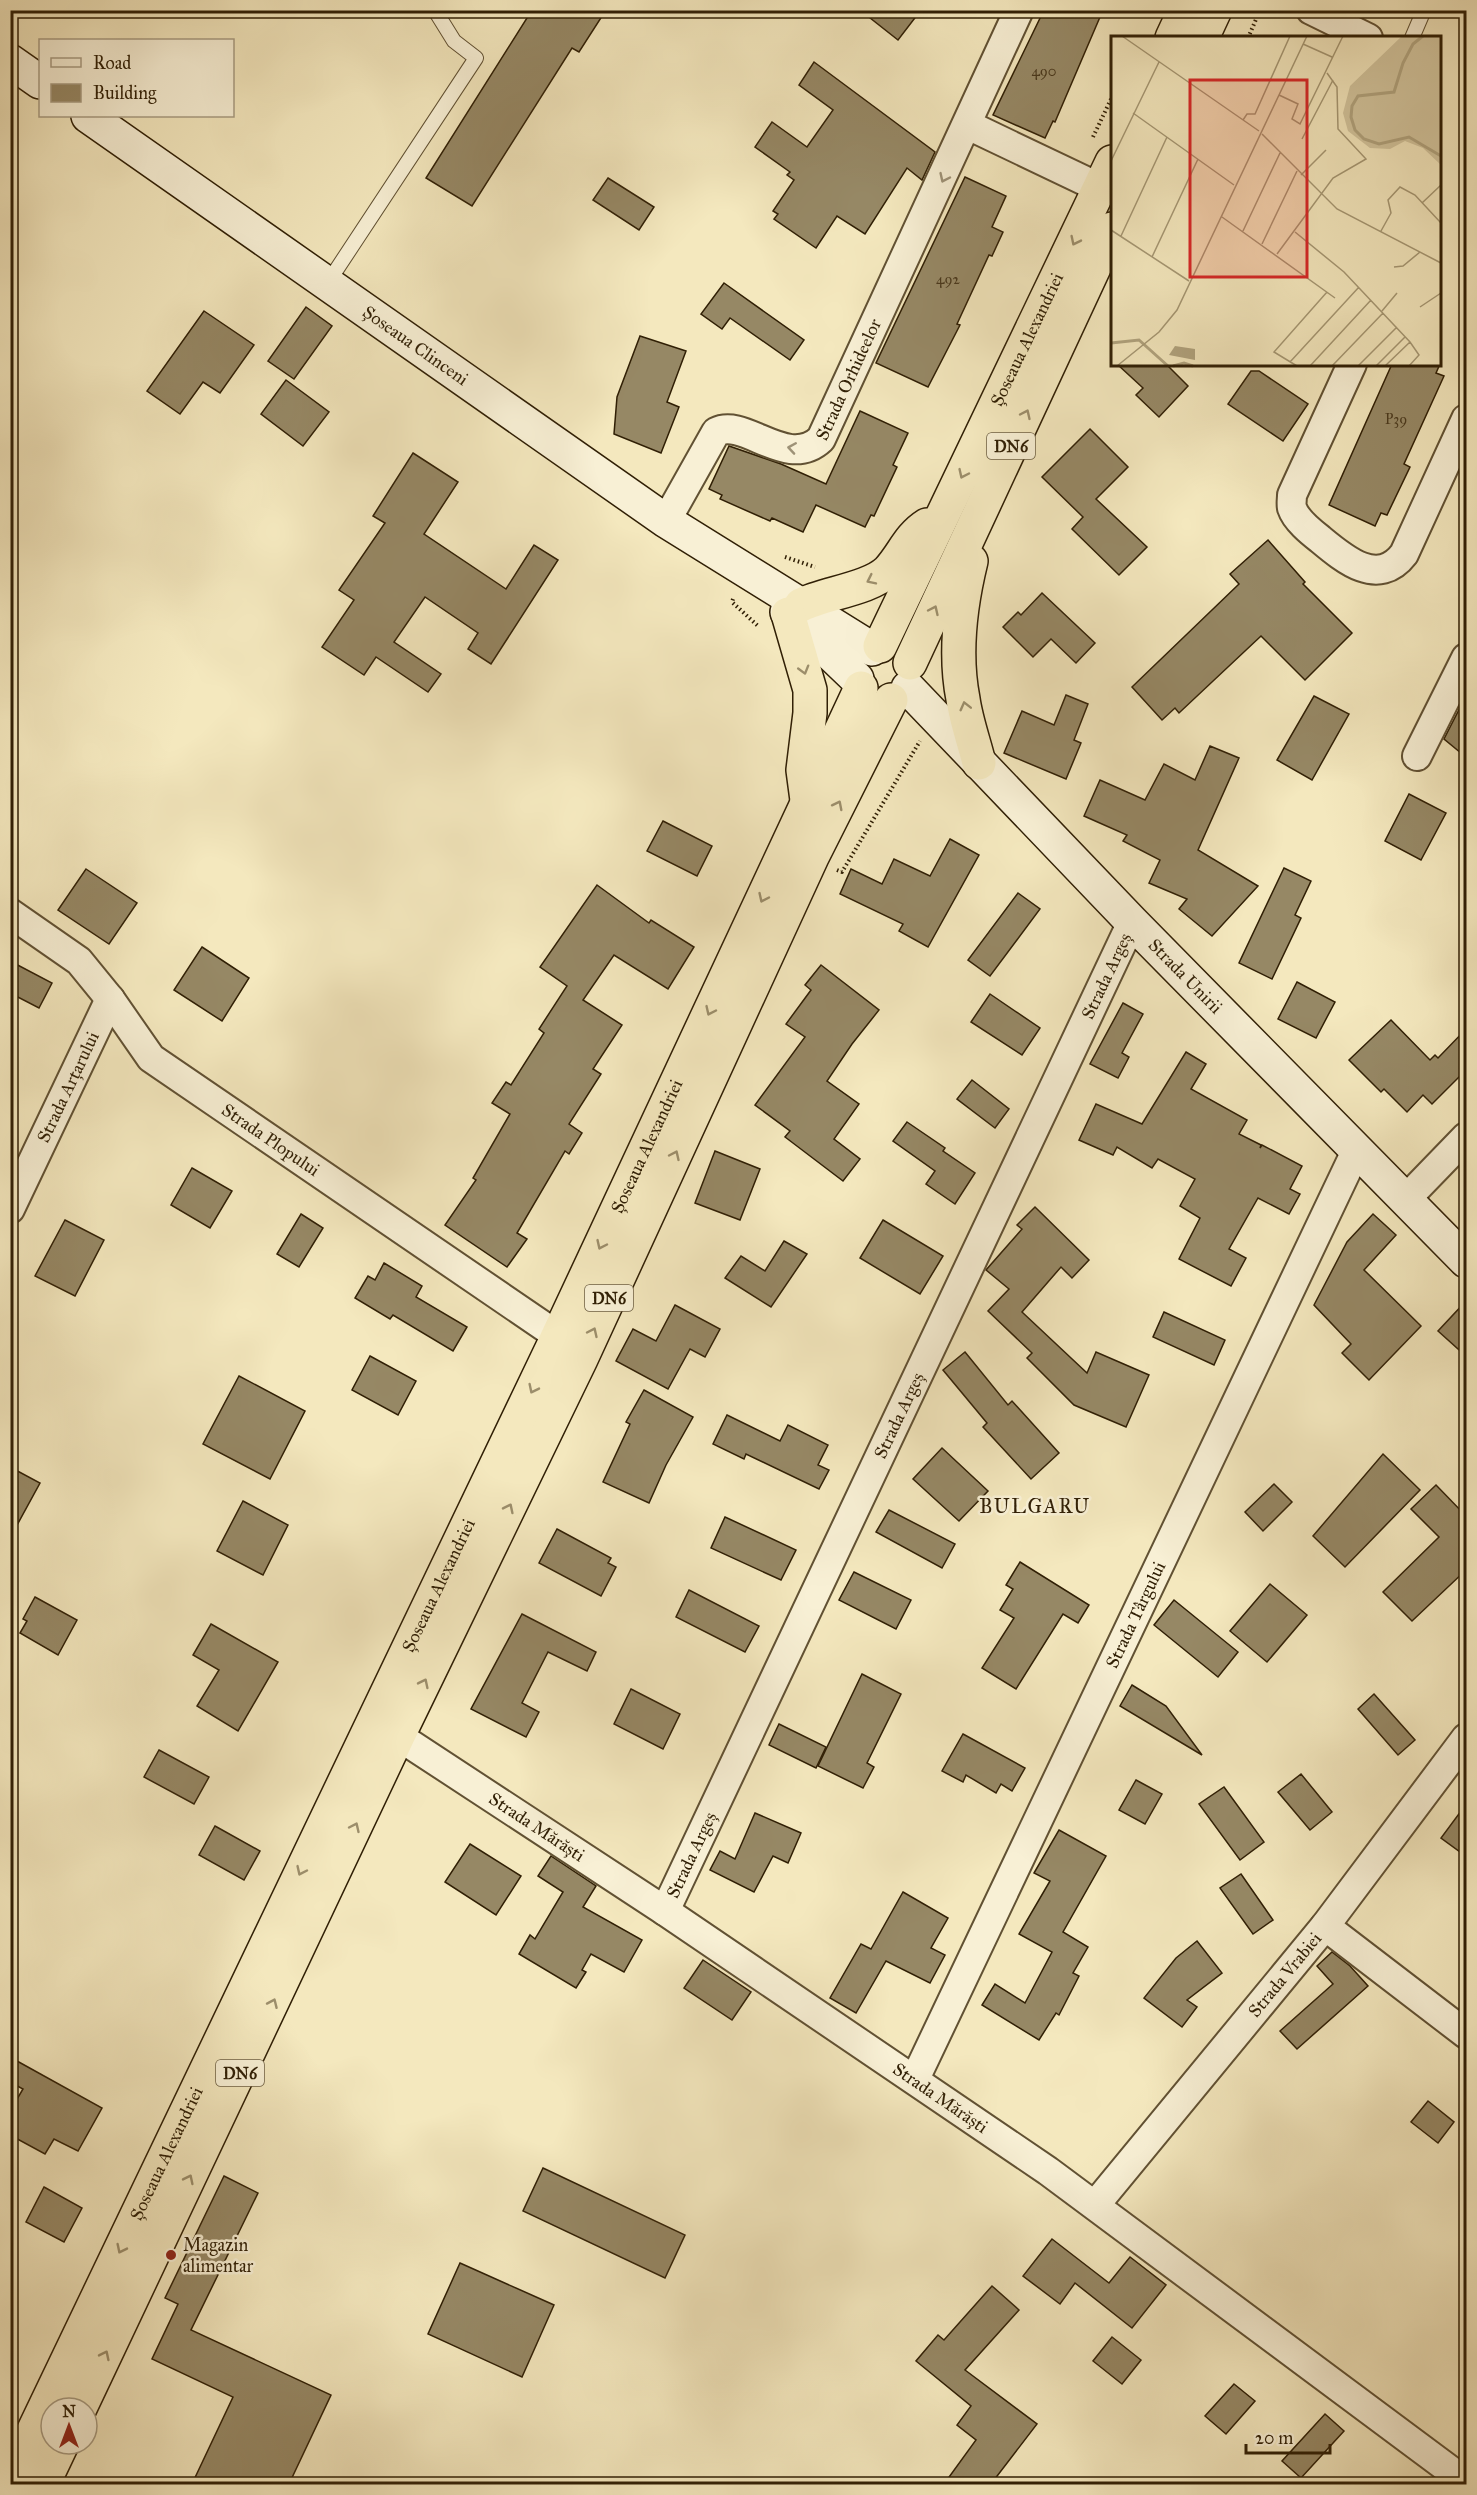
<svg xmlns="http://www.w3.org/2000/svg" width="1477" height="2495" font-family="'IM FELL Great Primer',serif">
  <rect width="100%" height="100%" fill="#f4e8be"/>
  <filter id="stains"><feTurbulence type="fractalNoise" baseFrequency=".00333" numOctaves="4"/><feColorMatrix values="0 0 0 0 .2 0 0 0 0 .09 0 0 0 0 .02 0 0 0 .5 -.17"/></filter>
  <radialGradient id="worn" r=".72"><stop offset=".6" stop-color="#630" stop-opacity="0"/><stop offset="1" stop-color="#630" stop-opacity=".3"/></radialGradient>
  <g fill="#968865" stroke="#301f05" stroke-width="1.5">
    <polygon points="532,10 606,10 579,52 572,48 472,206 426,178"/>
    <polygon points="860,10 921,10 898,40"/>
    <polygon points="1044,10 1103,10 1055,122 1053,121 1045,138 993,115"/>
    <polygon points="814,62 935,152 922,180 907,168 865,234 837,216 816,248 774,219 778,214 773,211 794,180 787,175 790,172 755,147 772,122 807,147 833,110 799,85"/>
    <polygon points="965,177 1006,196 992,227 1003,232 992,256 989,255 957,324 960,325 928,387 876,363"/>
    <polygon points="608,178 654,207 639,230 593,200"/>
    <polygon points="724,283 804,340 790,360 730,318 722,329 701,314"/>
    <polygon points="306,307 332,326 294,379 268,361"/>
    <polygon points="204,311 254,345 220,393 203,382 180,414 147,391"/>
    <polygon points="640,336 686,351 667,402 679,407 661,453 614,434 617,397"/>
    <polygon points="1117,364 1166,364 1188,386 1159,417 1136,395 1143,388"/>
    <polygon points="1392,364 1440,364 1436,373 1444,376 1404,464 1410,467 1387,515 1381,513 1375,526 1329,505"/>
    <polygon points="1251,371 1259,371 1308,404 1283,441 1228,404"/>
    <polygon points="286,380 329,412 303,446 261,414"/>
    <polygon points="860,411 908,433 893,465 897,467 874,516 871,515 865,527 816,505 803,532 772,518 770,521 720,499 722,495 709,489 729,446 781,464 826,484"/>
    <polygon points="1090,429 1128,467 1096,499 1147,547 1119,575 1072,529 1083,517 1042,477"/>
    <polygon points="413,453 458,482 424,534 506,589 534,545 558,560 491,664 468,649 478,633 425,597 394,642 441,674 428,692 376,657 364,675 322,647 354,600 339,590 385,523 373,516"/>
    <polygon points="1268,540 1305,582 1303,584 1352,633 1305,680 1261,636 1179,713 1175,708 1162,720 1132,687 1239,584 1230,574"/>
    <polygon points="1042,593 1095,643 1076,663 1051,639 1033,657 1003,627 1018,612 1021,615"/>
    <polygon points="1467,694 1467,758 1444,739"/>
    <polygon points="1066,695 1088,704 1074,740 1081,743 1066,779 1004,753 1022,711 1054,725"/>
    <polygon points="1314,696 1349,714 1312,780 1277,760"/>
    <polygon points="1210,746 1239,758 1198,850 1258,886 1212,936 1179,909 1187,899 1149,883 1160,860 1123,841 1127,835 1084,816 1100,780 1145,800 1164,764 1195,780"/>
    <polygon points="1409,794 1446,813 1421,860 1385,841"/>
    <polygon points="663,821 712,846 697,876 647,851"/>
    <polygon points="950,839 979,855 928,947 899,931 903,924 840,894 851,869 882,884 894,859 930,876"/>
    <polygon points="1284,868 1311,881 1295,915 1301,918 1272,979 1239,963"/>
    <polygon points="86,869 137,903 109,944 58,910"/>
    <polygon points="597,885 649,923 651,920 694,947 668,989 614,955 583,1000 622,1025 593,1069 601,1074 569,1124 582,1133 569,1154 565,1151 517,1233 527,1239 507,1267 445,1225 476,1180 473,1178 510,1114 492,1103 506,1082 511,1085 544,1033 539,1029 567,986 540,967"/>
    <polygon points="1018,893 1040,909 990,976 968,960"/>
    <polygon points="202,947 249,978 222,1021 174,990"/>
    <polygon points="10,961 52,983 39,1008 10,993"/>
    <polygon points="821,965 879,1010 852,1044 827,1081 859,1104 834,1139 860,1159 843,1181 785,1137 790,1131 755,1105 805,1037 786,1024 811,990 805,985"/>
    <polygon points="1297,982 1335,1002 1316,1038 1278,1019"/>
    <polygon points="990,994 1040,1028 1022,1055 971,1022"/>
    <polygon points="1123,1003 1143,1014 1122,1053 1129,1057 1118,1078 1090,1064"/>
    <polygon points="1391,1020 1430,1060 1435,1055 1438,1058 1467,1028 1467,1069 1432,1104 1423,1095 1407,1112 1384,1089 1381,1092 1349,1060"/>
    <polygon points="1186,1052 1206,1064 1191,1089 1247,1120 1239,1134 1261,1145 1260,1148 1262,1145 1302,1166 1290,1189 1300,1194 1289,1214 1258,1198 1229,1249 1246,1258 1231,1286 1179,1259 1200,1218 1180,1206 1195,1179 1158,1159 1152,1168 1117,1147 1113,1155 1079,1140 1096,1104 1142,1124"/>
    <polygon points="972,1080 1009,1109 995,1128 957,1099"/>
    <polygon points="907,1122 945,1148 943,1151 975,1173 955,1204 926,1184 935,1171 893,1141"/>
    <polygon points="715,1151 760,1169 740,1220 695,1203"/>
    <polygon points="192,1168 232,1191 210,1228 171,1205"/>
    <polygon points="1035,1207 1089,1260 1072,1278 1061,1267 1022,1312 1087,1373 1096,1352 1149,1375 1126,1427 1074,1405 1027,1358 1032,1353 988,1311 1009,1289 986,1270 1022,1229 1017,1225"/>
    <polygon points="301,1214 323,1228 299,1267 277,1254"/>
    <polygon points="1373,1214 1396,1235 1364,1270 1421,1326 1369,1380 1342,1353 1351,1344 1314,1305 1347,1242"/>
    <polygon points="65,1220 104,1240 75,1296 35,1276"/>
    <polygon points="883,1220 943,1256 920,1294 860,1258"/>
    <polygon points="784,1241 807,1254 771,1307 725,1278 741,1256 765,1271"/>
    <polygon points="384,1263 422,1286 416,1297 467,1327 453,1351 393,1315 390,1319 355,1298 368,1276 375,1280"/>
    <polygon points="1467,1300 1467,1357 1438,1331"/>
    <polygon points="675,1305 720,1329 705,1357 690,1349 668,1389 616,1361 633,1329 656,1341"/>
    <polygon points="1164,1312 1225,1340 1214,1365 1153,1337"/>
    <polygon points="965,1352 1008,1405 1012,1401 1059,1453 1031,1479 983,1427 987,1423 943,1370"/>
    <polygon points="370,1356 416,1381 398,1415 352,1390"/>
    <polygon points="239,1376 305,1411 270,1479 203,1444"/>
    <polygon points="644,1390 693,1417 666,1465 649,1503 603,1482 630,1424 626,1422"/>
    <polygon points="727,1415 780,1441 788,1425 828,1445 818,1465 829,1470 819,1489 746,1454 744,1459 713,1444"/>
    <polygon points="942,1448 988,1491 959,1521 913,1479"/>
    <polygon points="1383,1454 1420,1490 1345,1567 1313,1536"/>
    <polygon points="10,1467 40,1483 10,1538"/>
    <polygon points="1274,1484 1292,1502 1263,1531 1245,1512"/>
    <polygon points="1436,1485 1467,1517 1467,1569 1412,1621 1383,1592 1439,1537 1411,1509"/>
    <polygon points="243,1501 288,1525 263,1575 217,1551"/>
    <polygon points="889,1510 955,1544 942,1568 876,1532"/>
    <polygon points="725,1517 796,1550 781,1580 711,1548"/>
    <polygon points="557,1529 611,1558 608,1563 616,1567 601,1596 539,1563"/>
    <polygon points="1020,1562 1089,1605 1078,1623 1063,1614 1016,1689 982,1668 1014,1618 1000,1610 1013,1589 1006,1585"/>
    <polygon points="854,1572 911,1600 896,1629 839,1600"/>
    <polygon points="1270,1584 1307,1615 1267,1662 1230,1631"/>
    <polygon points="689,1590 759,1626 745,1652 676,1617"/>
    <polygon points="35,1597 77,1620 58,1655 20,1633 27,1621 23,1619"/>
    <polygon points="1174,1600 1238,1652 1218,1677 1154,1625"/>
    <polygon points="522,1614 596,1652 587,1671 548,1652 522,1703 539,1712 526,1737 471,1709"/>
    <polygon points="211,1624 278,1662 238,1731 197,1706 219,1670 193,1655"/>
    <polygon points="862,1674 901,1694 867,1763 874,1767 863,1788 818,1766"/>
    <polygon points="1132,1685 1166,1706 1202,1755 1120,1706"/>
    <polygon points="631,1689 680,1714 663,1749 614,1724"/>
    <polygon points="1374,1694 1415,1740 1398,1755 1358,1709"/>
    <polygon points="779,1724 826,1747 816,1768 769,1745"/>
    <polygon points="963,1734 1025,1768 1012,1791 1001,1784 996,1793 966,1775 963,1782 942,1771"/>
    <polygon points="159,1750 209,1777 194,1804 144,1777"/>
    <polygon points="1301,1774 1332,1812 1310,1830 1278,1792"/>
    <polygon points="1136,1780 1162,1794 1145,1824 1119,1810"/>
    <polygon points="1224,1787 1264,1842 1240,1860 1199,1804"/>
    <polygon points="1467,1803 1467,1857 1441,1838"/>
    <polygon points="755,1813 801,1833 788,1863 773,1856 754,1892 710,1870 720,1851 735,1859"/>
    <polygon points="215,1826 260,1851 244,1880 199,1855"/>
    <polygon points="1059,1830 1106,1856 1063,1932 1088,1947 1073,1973 1079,1976 1059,2015 1056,2013 1039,2040 982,2005 995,1984 1025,2003 1052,1952 1019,1934 1050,1881 1034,1873"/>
    <polygon points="470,1844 521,1876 496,1915 445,1882"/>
    <polygon points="551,1856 596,1886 583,1907 642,1940 624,1972 591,1954 582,1970 586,1972 576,1988 519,1954 530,1935 535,1939 563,1892 538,1876"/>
    <polygon points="1241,1874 1273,1920 1253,1934 1220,1888"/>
    <polygon points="903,1892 948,1918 931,1948 945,1955 930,1983 886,1961 856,2013 830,1998 861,1944 871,1949"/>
    <polygon points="1197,1941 1222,1973 1187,2000 1197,2007 1182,2027 1144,1998 1176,1958"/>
    <polygon points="1332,1952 1350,1966 1368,1986 1297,2049 1280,2031 1333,1984 1317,1966"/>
    <polygon points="703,1960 751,1992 732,2020 684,1988"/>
    <polygon points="17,2061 102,2108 78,2151 54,2139 45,2154 10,2135 10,2111 23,2089 10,2082 10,2073"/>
    <polygon points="1428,2101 1454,2122 1438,2143 1411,2122"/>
    <polygon points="543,2168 685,2235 665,2278 523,2211"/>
    <polygon points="224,2176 258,2193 191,2330 331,2395 289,2484 192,2484 233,2397 152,2359 178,2304 165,2298"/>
    <polygon points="44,2187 82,2208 64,2242 26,2222"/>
    <polygon points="1052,2239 1109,2283 1130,2257 1166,2285 1132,2328 1075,2283 1060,2304 1023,2276"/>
    <polygon points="460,2263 554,2305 522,2377 428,2334"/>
    <polygon points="992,2286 1019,2310 965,2370 1037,2424 991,2484 944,2484 976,2440 957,2425 971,2406 916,2361 938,2335 944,2340"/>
    <polygon points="1112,2337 1141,2360 1122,2384 1093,2361"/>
    <polygon points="1234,2384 1255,2401 1226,2434 1205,2416"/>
    <polygon points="1325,2414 1344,2431 1301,2478 1282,2461"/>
  </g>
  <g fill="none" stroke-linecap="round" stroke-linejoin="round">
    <g stroke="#615133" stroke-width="16">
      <g id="service">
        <polyline points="1412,38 1424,10"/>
        <polyline points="327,284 476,58 454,41 436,12 437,10"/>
      </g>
    </g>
    <g stroke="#615133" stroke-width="32">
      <g id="minor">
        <polyline points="1311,10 1368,38"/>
        <polyline points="968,125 1100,188"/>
        <path d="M 1352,364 L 1292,495 C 1292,499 1291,504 1292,508 C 1296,520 1311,532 1320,539 C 1344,559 1378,588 1404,554 L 1466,419"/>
        <path id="s1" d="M 666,521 L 716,432 C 745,417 787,471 821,439 L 1019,10"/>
        <polyline points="1417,756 1466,658"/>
        <path id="s2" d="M 10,913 L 79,961 L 110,999 L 151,1058 L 558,1336"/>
        <polyline points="1406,1199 1466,1137"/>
        <path id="s3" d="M 10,1209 L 110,999"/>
        <path id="s4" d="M 398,1736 L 665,1911 L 1048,2171 L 1466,2482"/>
        <path id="s5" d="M 665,1911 L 1132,922"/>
        <polyline points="1325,1926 1466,2034"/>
        <path id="s6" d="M 915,2079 L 1357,1149"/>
        <path id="s7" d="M 1096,2204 L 1325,1926 L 1466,1738"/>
      </g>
    </g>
    <g stroke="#301f05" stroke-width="36">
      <g id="secondary">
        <polyline points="10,61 40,82"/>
        <path id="s8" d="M 88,116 L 666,521 L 872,649"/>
        <polyline points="787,612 857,679"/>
        <path id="s9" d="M 908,688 L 1132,922 L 1466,1261"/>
      </g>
    </g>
    <g stroke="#301f05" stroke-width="36">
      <g id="trunk">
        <polyline points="1172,38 1185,10"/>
        <polyline points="1202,38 1215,10"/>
        <path d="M 971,561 C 960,606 954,653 963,699 C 966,721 974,742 979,763"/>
        <path d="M 801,605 C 826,593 869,589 888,571 C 903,555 908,537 927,525"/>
        <polyline points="788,614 810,690 810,713 803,770 807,800"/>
        <path id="s10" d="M 880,646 L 1112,162"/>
        <polyline points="910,663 1112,229"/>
        <polyline points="80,2408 398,1736 581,1359 812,857 891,700"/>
        <path id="s11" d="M 10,2480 L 558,1336 L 861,688"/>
        <polyline points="43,2484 62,2444"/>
      </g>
    </g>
    <g stroke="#301f05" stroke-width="4" stroke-dasharray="1.5 3" stroke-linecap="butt">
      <polyline points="1248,38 1260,10"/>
      <polyline points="1093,137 1112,97"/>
      <polyline points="785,557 815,567"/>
      <polyline points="733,599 732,602 759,627"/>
      <polyline points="837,870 842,872 920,741"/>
    </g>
    <use href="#service" stroke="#f8f0d5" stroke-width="14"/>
    <use href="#minor" stroke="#f8f0d5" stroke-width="28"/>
    <use href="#secondary" stroke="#f8f0d5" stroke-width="33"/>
    <use href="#trunk" stroke="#f4e8be" stroke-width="33"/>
  </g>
  <defs><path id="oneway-chevron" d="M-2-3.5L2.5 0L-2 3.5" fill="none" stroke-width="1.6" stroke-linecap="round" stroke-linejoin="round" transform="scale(1.5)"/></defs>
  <g stroke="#9e9277">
    <use href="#oneway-chevron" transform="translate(944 178) rotate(115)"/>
    <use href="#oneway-chevron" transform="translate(792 448) rotate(-171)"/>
  </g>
  <g stroke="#9c8e6b">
    <use href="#oneway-chevron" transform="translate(1075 241) rotate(116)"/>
    <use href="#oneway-chevron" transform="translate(1026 414) rotate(-65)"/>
    <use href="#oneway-chevron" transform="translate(963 474) rotate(115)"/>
    <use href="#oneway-chevron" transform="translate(871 580) rotate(154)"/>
    <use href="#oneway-chevron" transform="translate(934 610) rotate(-65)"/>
    <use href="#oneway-chevron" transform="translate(804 670) rotate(74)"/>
    <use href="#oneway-chevron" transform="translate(965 706) rotate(-104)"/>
    <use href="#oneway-chevron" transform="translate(838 805) rotate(-63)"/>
    <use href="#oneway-chevron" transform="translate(763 898) rotate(115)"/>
    <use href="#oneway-chevron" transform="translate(710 1011) rotate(115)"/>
    <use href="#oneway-chevron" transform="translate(675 1155) rotate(-65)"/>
    <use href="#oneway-chevron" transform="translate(601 1245) rotate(115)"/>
    <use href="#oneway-chevron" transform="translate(593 1332) rotate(-65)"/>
    <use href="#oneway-chevron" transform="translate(533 1389) rotate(116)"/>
    <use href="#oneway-chevron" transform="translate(509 1508) rotate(-64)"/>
    <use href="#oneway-chevron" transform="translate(424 1683) rotate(-64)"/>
    <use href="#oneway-chevron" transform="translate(355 1827) rotate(-65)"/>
    <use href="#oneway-chevron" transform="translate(301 1871) rotate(115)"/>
    <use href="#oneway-chevron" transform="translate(273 2003) rotate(-66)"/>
    <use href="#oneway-chevron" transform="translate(189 2179) rotate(-64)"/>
    <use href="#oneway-chevron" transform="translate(121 2249) rotate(116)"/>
    <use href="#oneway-chevron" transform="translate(105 2355) rotate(-64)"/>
  </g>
  <circle fill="#8f2418" stroke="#f8f0d5" stroke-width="2" cx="171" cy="2255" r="6"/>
  <g text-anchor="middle" stroke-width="5" stroke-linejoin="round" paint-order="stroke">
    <g font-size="15" fill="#4a391d">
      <text x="1044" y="76">490</text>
      <text x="948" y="284">492</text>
      <text x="1396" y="424">P39</text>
    </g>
    <g fill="#f8f0d5" stroke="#6c5e43" stroke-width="1.5">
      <rect x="987" y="433" width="48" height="26" rx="4.5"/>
      <rect x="585" y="1285" width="48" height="26" rx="4.5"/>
      <rect x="216" y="2060" width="48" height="26" rx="4.5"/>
    </g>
    <g font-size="16" font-weight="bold" fill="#301f05">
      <text x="1011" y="452">DN6</text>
      <text x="609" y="1304">DN6</text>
      <text x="240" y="2079">DN6</text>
    </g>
    <g font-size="18" fill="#301f05" stroke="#f8f0d5">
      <text dy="6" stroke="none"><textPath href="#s10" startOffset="340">Șoseaua Alexandriei</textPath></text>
      <text dy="6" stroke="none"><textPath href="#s8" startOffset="400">Șoseaua Clinceni</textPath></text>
      <text dy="6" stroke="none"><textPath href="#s1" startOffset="279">Strada Orhideelor</textPath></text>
      <text dy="6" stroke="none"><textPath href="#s9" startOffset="400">Strada Unirii</textPath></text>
      <text dy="6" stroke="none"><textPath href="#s5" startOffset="1034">Strada Argeș</textPath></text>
      <text dy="6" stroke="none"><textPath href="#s3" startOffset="135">Strada Arțarului</textPath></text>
      <text dy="6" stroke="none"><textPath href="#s2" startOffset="350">Strada Plopului</textPath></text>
      <text dy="6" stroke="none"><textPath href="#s11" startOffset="1478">Șoseaua Alexandriei</textPath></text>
      <text dy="6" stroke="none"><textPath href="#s5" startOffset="548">Strada Argeș</textPath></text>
      <text dy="6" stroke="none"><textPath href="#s11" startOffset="992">Șoseaua Alexandriei</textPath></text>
      <text dy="6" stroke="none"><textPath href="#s6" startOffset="514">Strada Târgului</textPath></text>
      <text dy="6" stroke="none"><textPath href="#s4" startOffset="166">Strada Mărăști</textPath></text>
      <text dy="6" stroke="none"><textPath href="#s5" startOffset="62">Strada Argeș</textPath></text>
      <text dy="6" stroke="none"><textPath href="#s7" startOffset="297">Strada Vrabiei</textPath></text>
      <text dy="6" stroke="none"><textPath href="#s4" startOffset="652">Strada Mărăști</textPath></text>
      <text dy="6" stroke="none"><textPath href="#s11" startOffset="362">Șoseaua Alexandriei</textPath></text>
    </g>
    <g font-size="18" fill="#301f05" stroke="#f8f0d5" text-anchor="start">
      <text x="183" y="2251">Magazin<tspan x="183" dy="21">alimentar</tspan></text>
    </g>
    <g font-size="20" letter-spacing="1.5" fill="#301f05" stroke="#f8f0d5">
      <text x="1035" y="1513">BULGARU</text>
    </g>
  </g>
  <g transform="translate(1111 36)">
    <rect width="330" height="330" fill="#f4e8be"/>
    <path d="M 291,0 L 330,0 L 330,129 L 312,112 L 294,105 L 279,113 L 259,112 L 237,95 L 232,77 L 239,50 Z" fill="#d3c69f"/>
    <path d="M 64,310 L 84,313 L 84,324 L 58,319 Z" fill="#b1a47f"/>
    <path fill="none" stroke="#b1a47f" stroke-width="3" d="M 312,0 L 302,8 L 292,27 L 283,56 L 247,60 L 241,70 L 240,81 L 244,94 L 253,103 L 268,108 L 298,101 L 330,120M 0,307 L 28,304 L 57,330M 62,330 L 73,327 L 82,330"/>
    <path fill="none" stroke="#a69874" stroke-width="1.5" d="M 11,0 L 148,95M 192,8 L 221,21M 168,59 L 187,68 L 181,83 L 189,88 L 232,0M 22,77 L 123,149M 132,84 L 136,78 L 144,78 L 179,0M 151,98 L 226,173 L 330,227M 191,103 L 222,44M 0,125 L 48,26M 190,139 L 215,114M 311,167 L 330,149M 111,181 L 224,262M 0,194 L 78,245M 132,195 L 169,117M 270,195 L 280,177 L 277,164 L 289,151 L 304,159 L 330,187M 184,196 L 233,236 L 299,306 L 308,319 L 298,330M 10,200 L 56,101M 151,208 L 186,135M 166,218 L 222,142 L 255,123 L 227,93 L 226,51 L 216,37M 41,221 L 87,123M 283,231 L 292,230 L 309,216M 309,271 L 330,257M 271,275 L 286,257M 179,326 L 248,251M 6,330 L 48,296 L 66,274 L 196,0M 186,330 L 163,316 L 216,256M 199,330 L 260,264M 221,330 L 272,277M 247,330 L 286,291M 265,330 L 294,301M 274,330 L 299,306"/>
    <path fill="#d62828" fill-opacity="0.15" stroke="#d62828" stroke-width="3" d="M 79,44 L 196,44 L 196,241 L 79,241 Z"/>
    <rect width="330" height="330" fill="none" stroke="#301f05" stroke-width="3"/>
  </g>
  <rect width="1477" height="2495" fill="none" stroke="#f4e8be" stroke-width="36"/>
  <rect x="12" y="12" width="1453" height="2471" fill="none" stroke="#301f05" stroke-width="3"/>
  <rect x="18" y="18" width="1441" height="2459" fill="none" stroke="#301f05" stroke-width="1.5"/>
  <rect x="39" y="39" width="195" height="78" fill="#f8f0d5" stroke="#a89c82" stroke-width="1.5"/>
  <rect x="51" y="58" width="30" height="9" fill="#f8f0d5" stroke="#a89c82" stroke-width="1.5"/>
  <text x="93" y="69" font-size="18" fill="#301f05">Road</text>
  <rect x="51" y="84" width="30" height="18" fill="#968865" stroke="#a89c82" stroke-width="1.5"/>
  <text x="93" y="99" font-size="18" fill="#301f05">Building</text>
  <g transform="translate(69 2426)"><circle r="28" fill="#f8f0d5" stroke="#a89c82" stroke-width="1.5"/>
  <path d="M0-4.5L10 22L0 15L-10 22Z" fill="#8f2418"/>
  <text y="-9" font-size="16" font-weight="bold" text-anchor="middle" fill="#301f05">N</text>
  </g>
  <path d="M1246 2444v9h84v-9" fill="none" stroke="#301f05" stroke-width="3"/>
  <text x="1255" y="2444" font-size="18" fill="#301f05" stroke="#f8f0d5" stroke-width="4.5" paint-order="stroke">20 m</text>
  <rect width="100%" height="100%" filter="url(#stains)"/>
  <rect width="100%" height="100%" fill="url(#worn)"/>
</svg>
